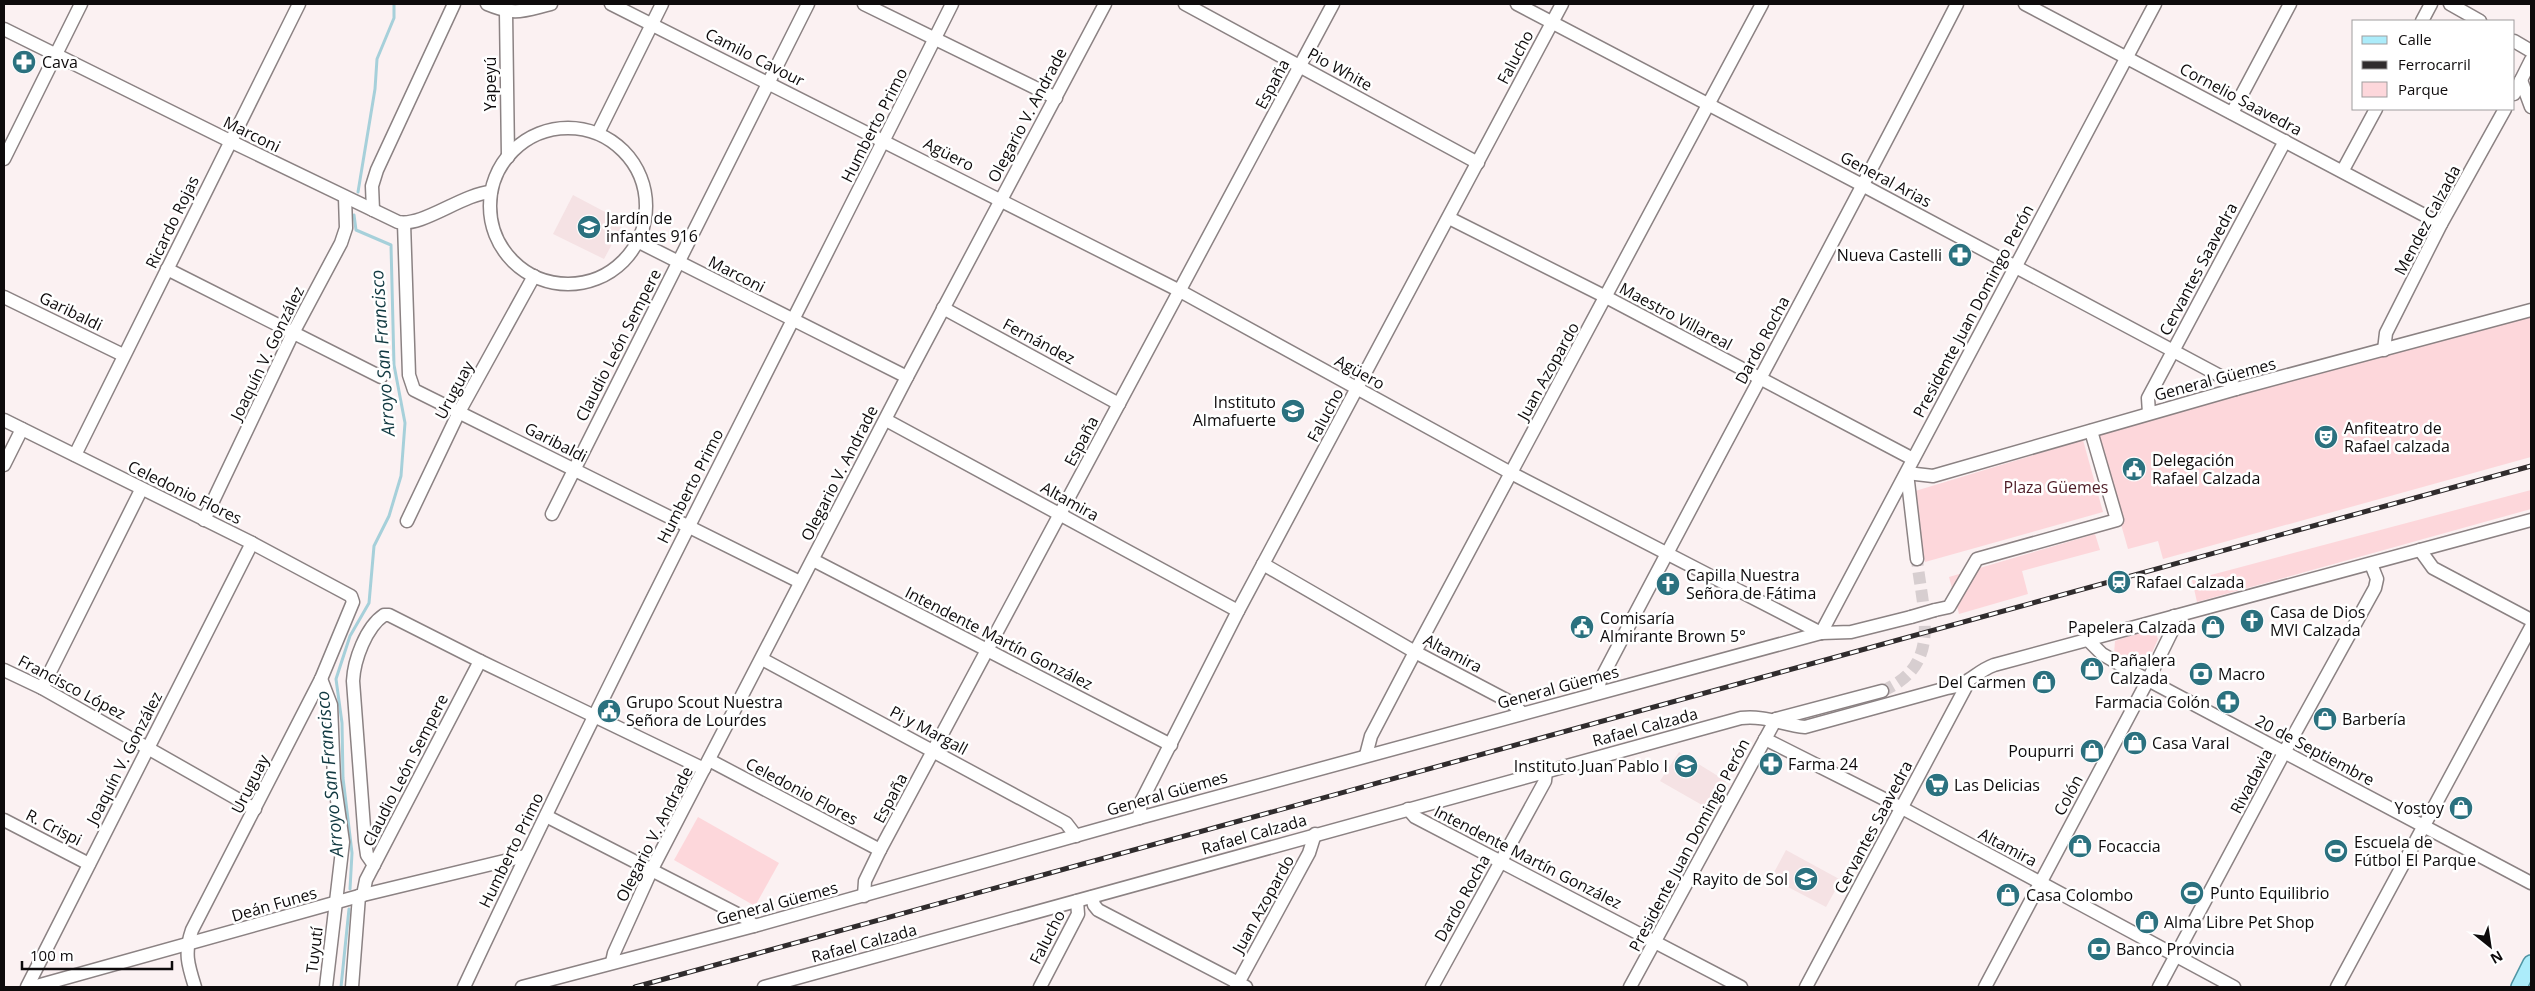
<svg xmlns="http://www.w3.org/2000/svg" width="2535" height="991" font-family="'Open Sans',sans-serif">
  <rect width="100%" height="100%" fill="#fbf1f2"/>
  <g fill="#f5e2e4">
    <polygon points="573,195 624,222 604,259 553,234"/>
    <polygon points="1679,752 1726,781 1709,809 1660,781"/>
    <polygon points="1786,850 1841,880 1826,907 1771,878"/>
  </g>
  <g fill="#fdd7db">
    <polygon points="2531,314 2531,457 2163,559 2158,541 2128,549 2098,443 2099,433"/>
    <polygon points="2083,440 2103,512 1925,562 1912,492"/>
    <polygon points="2531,490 2531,509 2197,602 2192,580"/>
    <polygon points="2095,534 2100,550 2022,571 2028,594 1959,614 1949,577"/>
    <polygon points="2147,630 2156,634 2158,639 2146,666 2137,667 2114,654 2115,641"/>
    <polygon points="698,817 779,863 755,906 674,860"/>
  </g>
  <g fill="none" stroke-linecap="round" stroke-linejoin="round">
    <g stroke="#a6d0da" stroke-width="3">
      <polyline points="358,192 375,89 377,59 394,18 394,4"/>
      <polyline points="350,889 352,853 343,778 342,723 336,679 350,636 369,603 374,546 389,516 401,476 405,423 394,365 391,245 356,230 354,215"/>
      <polyline points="341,987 349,909"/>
    </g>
    <path stroke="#d7ced0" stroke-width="12" stroke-dasharray="12 6" stroke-linecap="butt" d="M 1882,691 C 1944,665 1922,611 1917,559"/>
    <g stroke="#8b8283" stroke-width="15">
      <g id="minor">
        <path d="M 487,4 C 516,16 522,11 551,4"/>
        <polyline points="611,4 1180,291 1511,473 1821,633"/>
        <polyline points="864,4 1056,98"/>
        <polyline points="1185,4 1478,163"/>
        <polyline points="1517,4 1864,186 2224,378 2236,389"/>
        <polyline points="2025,4 2441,224"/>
        <polyline points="2450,4 2480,21"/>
        <polyline points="506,12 508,157"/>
        <polyline points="2422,21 2431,4"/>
        <path d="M 4,29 L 230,141 L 398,222 C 423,227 462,194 491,192"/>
        <polyline points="2514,41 2531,51"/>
        <polyline points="2521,80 2531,107"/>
        <polyline points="2514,94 2531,60"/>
        <polyline points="2232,113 2290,4"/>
        <circle cx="568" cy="206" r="78"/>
        <polyline points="598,133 662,4"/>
        <polyline points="4,159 81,4"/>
        <polyline points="2343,170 2376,109"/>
        <polyline points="373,210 372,186 377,170 454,4"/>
        <polyline points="1449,218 1606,297 1913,459"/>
        <polyline points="404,223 409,375 414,390 800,582"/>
        <polyline points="639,242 907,377"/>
        <polyline points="167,269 381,377"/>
        <polyline points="4,297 123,355"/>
        <polyline points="943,308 1119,404"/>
        <polyline points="2384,350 2386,333 2441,224 2505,109"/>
        <polyline points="2149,413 2148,398 2285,141"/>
        <path d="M 4,420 L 252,543 L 351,596 L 353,602 L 321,679 L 192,930 C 184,953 188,965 195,987"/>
        <polyline points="886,420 1238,611"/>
        <polyline points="75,455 299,4"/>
        <polyline points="4,465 22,429"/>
        <polyline points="1907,473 1933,476 2236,389 2531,310"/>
        <polyline points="1907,473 1917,559"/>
        <polyline points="552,514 808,4"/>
        <polyline points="204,520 293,333 341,243 346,228 345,197"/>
        <polyline points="407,521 459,412 534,276"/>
        <polyline points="2420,550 2433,568 2531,620"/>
        <polyline points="813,560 1171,745"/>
        <polyline points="1263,564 1415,652 1512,703 1522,713"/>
        <polyline points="1935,610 1949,607 1977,559 2117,520 2091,431"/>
        <polyline points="1821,633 2155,4"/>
        <polyline points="2088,640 2102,654 2133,672 2531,883"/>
        <polyline points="762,659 1066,823 1076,836"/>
        <polyline points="4,670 42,688 255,809"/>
        <polyline points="321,679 331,705 334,779 343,842 326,987"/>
        <polyline points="42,688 141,490"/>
        <path d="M 1597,693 L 1600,681 C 1718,454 1841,231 1957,4"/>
        <polyline points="1776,719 1882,691"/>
        <polyline points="1765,739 1902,808 2234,987"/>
        <polyline points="1366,755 1371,736 1415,652 1762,4"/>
        <polyline points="709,760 880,850"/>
        <polyline points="1408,809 1415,817 1741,987"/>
        <polyline points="546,816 747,919 754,926"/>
        <polyline points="1139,818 1141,802 1238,611 1562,4"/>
        <polyline points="4,820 89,864"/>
        <path d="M 374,865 L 367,855 L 365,841 L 353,681 C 354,660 366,627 384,615 L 389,615 L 480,661 L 704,769"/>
        <polyline points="363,895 366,880 480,661"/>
        <polyline points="864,896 865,881 880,850 1333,4"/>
        <polyline points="1092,897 1094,905 1098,910 1246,987"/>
        <polyline points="612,962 614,953 652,869 907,377 1105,4"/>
        <polyline points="27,987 252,543"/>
        <polyline points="33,987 359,896 525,856"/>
        <polyline points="352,987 359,896"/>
        <path d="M 464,987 C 619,656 789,331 952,4"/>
        <polyline points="522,987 754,926 1139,818 1821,633 1851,632 1911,617"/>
        <path d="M 764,987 L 1741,718 C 1765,715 1783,725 1805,727 L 1947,688 C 1968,686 1975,672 1994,665 L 2531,520"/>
        <polyline points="1040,987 1078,914 1077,901"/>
        <polyline points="1236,987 1309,853 1315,834"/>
        <polyline points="1432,987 1545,781 1546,771"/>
        <polyline points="1630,987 1776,719"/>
        <polyline points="1806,987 1968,683"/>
        <polyline points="1985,987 2148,680 2172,631 2174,616"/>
        <polyline points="2159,987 2285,751 2375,588 2377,579 2371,564"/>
        <polyline points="2337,987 2531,627"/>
      </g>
    </g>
    <g stroke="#5095a4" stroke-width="18">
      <polyline id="major" points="2519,987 2531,963"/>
    </g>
    <use href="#minor" stroke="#fff" stroke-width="12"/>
    <use href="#major" stroke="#acecfa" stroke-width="15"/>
    <g stroke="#302c2d" stroke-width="5">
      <polyline id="rail" points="635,987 2531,466"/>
    </g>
    <use href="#rail" stroke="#fff" stroke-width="3" stroke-dasharray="9" stroke-linecap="butt"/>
    <g stroke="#8b8283" stroke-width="15" stroke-linecap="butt">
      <polyline id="minor-bridge" points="1911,617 1935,610"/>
    </g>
    <use href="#minor-bridge" stroke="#fff" stroke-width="12"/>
  </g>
  <defs>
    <g id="pharmacy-disc" transform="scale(1.25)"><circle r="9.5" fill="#2b717f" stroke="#fff"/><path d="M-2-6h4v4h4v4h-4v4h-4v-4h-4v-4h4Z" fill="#fff"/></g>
    <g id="school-disc" transform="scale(1.25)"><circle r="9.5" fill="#2b717f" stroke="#fff"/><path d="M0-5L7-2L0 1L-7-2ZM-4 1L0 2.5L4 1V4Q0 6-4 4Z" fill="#fff"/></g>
    <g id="theatre-disc" transform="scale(1.25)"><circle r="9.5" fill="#2b717f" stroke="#fff"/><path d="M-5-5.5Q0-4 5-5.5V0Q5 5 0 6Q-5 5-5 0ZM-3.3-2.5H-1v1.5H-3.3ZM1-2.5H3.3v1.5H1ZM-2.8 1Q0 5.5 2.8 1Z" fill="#fff"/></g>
    <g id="civic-disc" transform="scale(1.25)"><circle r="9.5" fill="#2b717f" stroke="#fff"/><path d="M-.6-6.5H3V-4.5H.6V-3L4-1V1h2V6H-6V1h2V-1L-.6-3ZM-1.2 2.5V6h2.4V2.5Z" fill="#fff"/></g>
    <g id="station-disc" transform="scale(1.25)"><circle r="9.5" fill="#2b717f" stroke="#fff"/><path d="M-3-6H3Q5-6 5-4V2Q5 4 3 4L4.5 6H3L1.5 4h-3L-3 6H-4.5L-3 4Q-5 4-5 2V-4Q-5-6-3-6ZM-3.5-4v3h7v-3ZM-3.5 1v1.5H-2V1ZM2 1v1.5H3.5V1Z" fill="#fff"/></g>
    <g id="church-disc" transform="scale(1.25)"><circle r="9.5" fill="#2b717f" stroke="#fff"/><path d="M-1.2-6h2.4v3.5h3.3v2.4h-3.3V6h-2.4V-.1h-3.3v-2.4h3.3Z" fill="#fff"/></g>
    <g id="shop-disc" transform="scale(1.25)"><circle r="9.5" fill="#2b717f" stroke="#fff"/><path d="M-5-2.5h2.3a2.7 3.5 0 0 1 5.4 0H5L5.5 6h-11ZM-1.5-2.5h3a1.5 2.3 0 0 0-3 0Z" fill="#fff"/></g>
    <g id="bank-disc" transform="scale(1.25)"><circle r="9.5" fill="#2b717f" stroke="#fff"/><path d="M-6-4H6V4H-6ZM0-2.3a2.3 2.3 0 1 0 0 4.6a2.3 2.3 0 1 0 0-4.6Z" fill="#fff"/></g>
    <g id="supermarket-disc" transform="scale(1.25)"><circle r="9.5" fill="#2b717f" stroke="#fff"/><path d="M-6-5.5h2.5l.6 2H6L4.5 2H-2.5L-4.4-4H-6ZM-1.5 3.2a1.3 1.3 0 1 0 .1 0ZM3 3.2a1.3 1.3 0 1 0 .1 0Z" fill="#fff"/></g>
    <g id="stadium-disc" transform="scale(1.25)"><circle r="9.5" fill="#2b717f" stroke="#fff"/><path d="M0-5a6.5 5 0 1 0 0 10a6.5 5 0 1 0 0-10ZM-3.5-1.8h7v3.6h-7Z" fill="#fff"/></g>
  </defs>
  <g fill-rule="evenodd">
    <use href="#pharmacy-disc" x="24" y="62"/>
    <use href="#school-disc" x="589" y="227"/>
    <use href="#pharmacy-disc" x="1960" y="255"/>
    <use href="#school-disc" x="1293" y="411"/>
    <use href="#theatre-disc" x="2326" y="437"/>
    <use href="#civic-disc" x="2134" y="469"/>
    <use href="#station-disc" x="2119" y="582"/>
    <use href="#church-disc" x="1668" y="584"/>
    <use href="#church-disc" x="2252" y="621"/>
    <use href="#civic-disc" x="1582" y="627"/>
    <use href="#shop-disc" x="2213" y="627"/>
    <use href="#shop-disc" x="2092" y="669"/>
    <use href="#bank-disc" x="2201" y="674"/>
    <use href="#shop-disc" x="2044" y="682"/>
    <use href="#pharmacy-disc" x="2228" y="702"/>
    <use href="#civic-disc" x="609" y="711"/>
    <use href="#shop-disc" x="2325" y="719"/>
    <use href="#shop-disc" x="2135" y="743"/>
    <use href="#shop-disc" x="2092" y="751"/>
    <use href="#pharmacy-disc" x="1771" y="764"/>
    <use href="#school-disc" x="1686" y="766"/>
    <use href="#supermarket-disc" x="1937" y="785"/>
    <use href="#shop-disc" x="2461" y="808"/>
    <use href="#shop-disc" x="2080" y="846"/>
    <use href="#stadium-disc" x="2336" y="851"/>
    <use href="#school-disc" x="1806" y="879"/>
    <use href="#stadium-disc" x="2192" y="893"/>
    <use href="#shop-disc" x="2008" y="895"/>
    <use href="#shop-disc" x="2147" y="922"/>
    <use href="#bank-disc" x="2099" y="949"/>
  </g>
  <g text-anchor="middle" stroke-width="5" stroke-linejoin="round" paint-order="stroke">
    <g font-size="16" fill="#0e0b0c" stroke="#fff">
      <text transform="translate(755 57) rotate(27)" y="6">Camilo Cavour</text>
      <text transform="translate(1515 57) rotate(-62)" y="6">Falucho</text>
      <text transform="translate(1340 69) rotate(29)" y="6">Pio White</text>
      <text transform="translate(490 84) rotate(-90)" y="6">Yapeyú</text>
      <text transform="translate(1272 84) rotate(-62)" y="6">España</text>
      <text transform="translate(2241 99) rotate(28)" y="6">Cornelio Saavedra</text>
      <text transform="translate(1027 115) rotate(-62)" y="6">Olegario V. Andrade</text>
      <text transform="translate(874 125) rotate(-63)" y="6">Humberto Primo</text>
      <text transform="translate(252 134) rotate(26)" y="6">Marconi</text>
      <text transform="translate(949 154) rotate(27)" y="6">Agüero</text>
      <text transform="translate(1886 179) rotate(28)" y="6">General Arias</text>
      <text transform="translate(2427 220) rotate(-62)" y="6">Mendez Calzada</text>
      <text transform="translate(172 222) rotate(-64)" y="6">Ricardo Rojas</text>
      <text transform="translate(2198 269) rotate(-62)" y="6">Cervantes Saavedra</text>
      <text transform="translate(737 274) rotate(27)" y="6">Marconi</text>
      <text transform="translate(71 311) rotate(26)" y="6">Garibaldi</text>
      <text transform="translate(1973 311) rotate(-62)" y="6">Presidente Juan Domingo Perón</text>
      <text transform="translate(1676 316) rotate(28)" y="6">Maestro Villareal</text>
      <text transform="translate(1762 340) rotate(-62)" y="6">Dardo Rocha</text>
      <text transform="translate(1039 341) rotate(28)" y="6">Fernández</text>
      <text transform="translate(618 345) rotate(-63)" y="6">Claudio León Sempere</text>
      <text transform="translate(267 353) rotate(-64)" y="6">Joaquín V. González</text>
      <text transform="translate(1548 371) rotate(-61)" y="6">Juan Azopardo</text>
      <text transform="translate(1360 372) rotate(29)" y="6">Agüero</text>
      <text transform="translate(2215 379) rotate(-15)" y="6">General Güemes</text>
      <text transform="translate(454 390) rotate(-62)" y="6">Uruguay</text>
      <text transform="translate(1325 415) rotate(-62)" y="6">Falucho</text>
      <text transform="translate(1081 441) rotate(-62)" y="6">España</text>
      <text transform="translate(556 442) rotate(27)" y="6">Garibaldi</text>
      <text transform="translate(839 473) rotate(-63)" y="6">Olegario V. Andrade</text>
      <text transform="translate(690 486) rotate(-63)" y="6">Humberto Primo</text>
      <text transform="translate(185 492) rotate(26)" y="6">Celedonio Flores</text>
      <text transform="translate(1070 501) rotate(29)" y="6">Altamira</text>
      <text transform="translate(999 638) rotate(27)" y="6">Intendente Martín González</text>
      <text transform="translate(1453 653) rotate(28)" y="6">Altamira</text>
      <text transform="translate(72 687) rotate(28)" y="6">Francisco López</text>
      <text transform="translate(1558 687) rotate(-15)" y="6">General Güemes</text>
      <text transform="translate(1645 727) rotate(-15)" y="6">Rafael Calzada</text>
      <text transform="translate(929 730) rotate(28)" y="6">Pi y Margall</text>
      <text transform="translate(2315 750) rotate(28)" y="6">20 de Septiembre</text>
      <text transform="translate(124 758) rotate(-63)" y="6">Joaquín V. González</text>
      <text transform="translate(405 770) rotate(-63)" y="6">Claudio León Sempere</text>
      <text transform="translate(2251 781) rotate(-62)" y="6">Rivadavia</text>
      <text transform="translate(250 784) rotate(-63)" y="6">Uruguay</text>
      <text transform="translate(802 791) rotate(28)" y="6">Celedonio Flores</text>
      <text transform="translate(1167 793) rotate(-16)" y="6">General Güemes</text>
      <text transform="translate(2068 795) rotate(-62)" y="6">Colón</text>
      <text transform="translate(890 798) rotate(-62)" y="6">España</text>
      <text transform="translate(54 827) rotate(27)" y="6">R. Crispi</text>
      <text transform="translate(1873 827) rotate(-62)" y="6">Cervantes Saavedra</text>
      <text transform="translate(654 834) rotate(-63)" y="6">Olegario V. Andrade</text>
      <text transform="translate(1254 834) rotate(-16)" y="6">Rafael Calzada</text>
      <text transform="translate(1689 845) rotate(-62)" y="6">Presidente Juan Domingo Perón</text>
      <text transform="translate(2008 847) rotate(28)" y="6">Altamira</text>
      <text transform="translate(511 850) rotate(-64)" y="6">Humberto Primo</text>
      <text transform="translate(1528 857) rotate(27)" y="6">Intendente Martín González</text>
      <text transform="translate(1462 898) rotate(-61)" y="6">Dardo Rocha</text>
      <text transform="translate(777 903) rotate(-15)" y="6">General Güemes</text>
      <text transform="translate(274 904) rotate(-16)" y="6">Deán Funes</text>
      <text transform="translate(1263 904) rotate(-61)" y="6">Juan Azopardo</text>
      <text transform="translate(1047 937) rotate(-63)" y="6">Falucho</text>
      <text transform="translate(864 943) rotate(-15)" y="6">Rafael Calzada</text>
      <text transform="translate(314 950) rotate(-83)" y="6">Tuyutí</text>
    </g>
    <g font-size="16" fill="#0e0b0c" stroke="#fff" text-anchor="start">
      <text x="42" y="68">Cava</text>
      <text x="606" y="224">Jardín de<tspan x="606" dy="18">infantes 916</tspan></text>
      <text x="1942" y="261" text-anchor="end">Nueva Castelli</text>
      <text x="1276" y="408" text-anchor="end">Instituto<tspan x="1276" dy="18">Almafuerte</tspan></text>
      <text x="2344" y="434">Anfiteatro de<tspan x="2344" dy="18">Rafael calzada</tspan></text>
      <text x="2152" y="466">Delegación<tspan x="2152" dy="18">Rafael Calzada</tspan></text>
      <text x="1686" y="581">Capilla Nuestra<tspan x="1686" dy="18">Señora de Fátima</tspan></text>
      <text x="2136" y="588">Rafael Calzada</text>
      <text x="2270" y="618">Casa de Dios<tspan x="2270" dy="18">MVI Calzada</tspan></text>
      <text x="1600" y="624">Comisaría<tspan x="1600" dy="18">Almirante Brown 5°</tspan></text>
      <text x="2196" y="633" text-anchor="end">Papelera Calzada</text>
      <text x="2110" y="666">Pañalera<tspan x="2110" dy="18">Calzada</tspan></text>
      <text x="2218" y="680">Macro</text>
      <text x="2026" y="688" text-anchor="end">Del Carmen</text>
      <text x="626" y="708">Grupo Scout Nuestra<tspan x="626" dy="18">Señora de Lourdes</tspan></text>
      <text x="2210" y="708" text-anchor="end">Farmacia Colón</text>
      <text x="2342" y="725">Barbería</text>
      <text x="2152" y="749">Casa Varal</text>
      <text x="2074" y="757" text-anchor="end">Poupurri</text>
      <text x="1788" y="770">Farma 24</text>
      <text x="1668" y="772" text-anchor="end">Instituto Juan Pablo I</text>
      <text x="1954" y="791">Las Delicias</text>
      <text x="2444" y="814" text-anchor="end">Yostoy</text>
      <text x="2354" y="848">Escuela de<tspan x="2354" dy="18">Fútbol El Parque</tspan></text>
      <text x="2098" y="852">Focaccia</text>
      <text x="1788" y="885" text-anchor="end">Rayito de Sol</text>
      <text x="2210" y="899">Punto Equilibrio</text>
      <text x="2026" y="901">Casa Colombo</text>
      <text x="2164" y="928">Alma Libre Pet Shop</text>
      <text x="2116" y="955">Banco Provincia</text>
    </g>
    <g font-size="16" fill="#4e1c26" stroke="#fff">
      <text x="2056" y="493">Plaza Güemes</text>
    </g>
    <g font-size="18" font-style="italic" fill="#113941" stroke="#fff">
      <text transform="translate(383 353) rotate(-94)" y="6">Arroyo San Francisco</text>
      <text transform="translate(330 774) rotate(-95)" y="6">Arroyo San Francisco</text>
    </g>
  </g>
  <rect width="2535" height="991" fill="none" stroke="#0e0b0c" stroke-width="10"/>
  <rect x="2352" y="20" width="162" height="90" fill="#ffffff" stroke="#9f9d9e"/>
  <rect x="2362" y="36" width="25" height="8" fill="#acecfa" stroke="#9f9d9e"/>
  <text x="2398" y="45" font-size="15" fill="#0e0b0c">Calle</text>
  <rect x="2362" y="61" width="25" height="8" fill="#302c2d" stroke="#9f9d9e"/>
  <text x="2398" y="70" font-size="15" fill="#0e0b0c">Ferrocarril</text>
  <rect x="2362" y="82" width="25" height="15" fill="#fdd7db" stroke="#9f9d9e"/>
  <text x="2398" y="95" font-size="15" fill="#0e0b0c">Parque</text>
  <g transform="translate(2490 946) rotate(150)" stroke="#ffffff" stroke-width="4" paint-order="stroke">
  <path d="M0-4L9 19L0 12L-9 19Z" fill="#0e0b0c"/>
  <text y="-8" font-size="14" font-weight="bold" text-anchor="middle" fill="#0e0b0c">N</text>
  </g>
  <path d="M22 961v8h150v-8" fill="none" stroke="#0e0b0c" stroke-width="2.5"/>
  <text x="30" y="961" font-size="15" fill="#0e0b0c" stroke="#ffffff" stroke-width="4" paint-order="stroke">100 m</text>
</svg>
